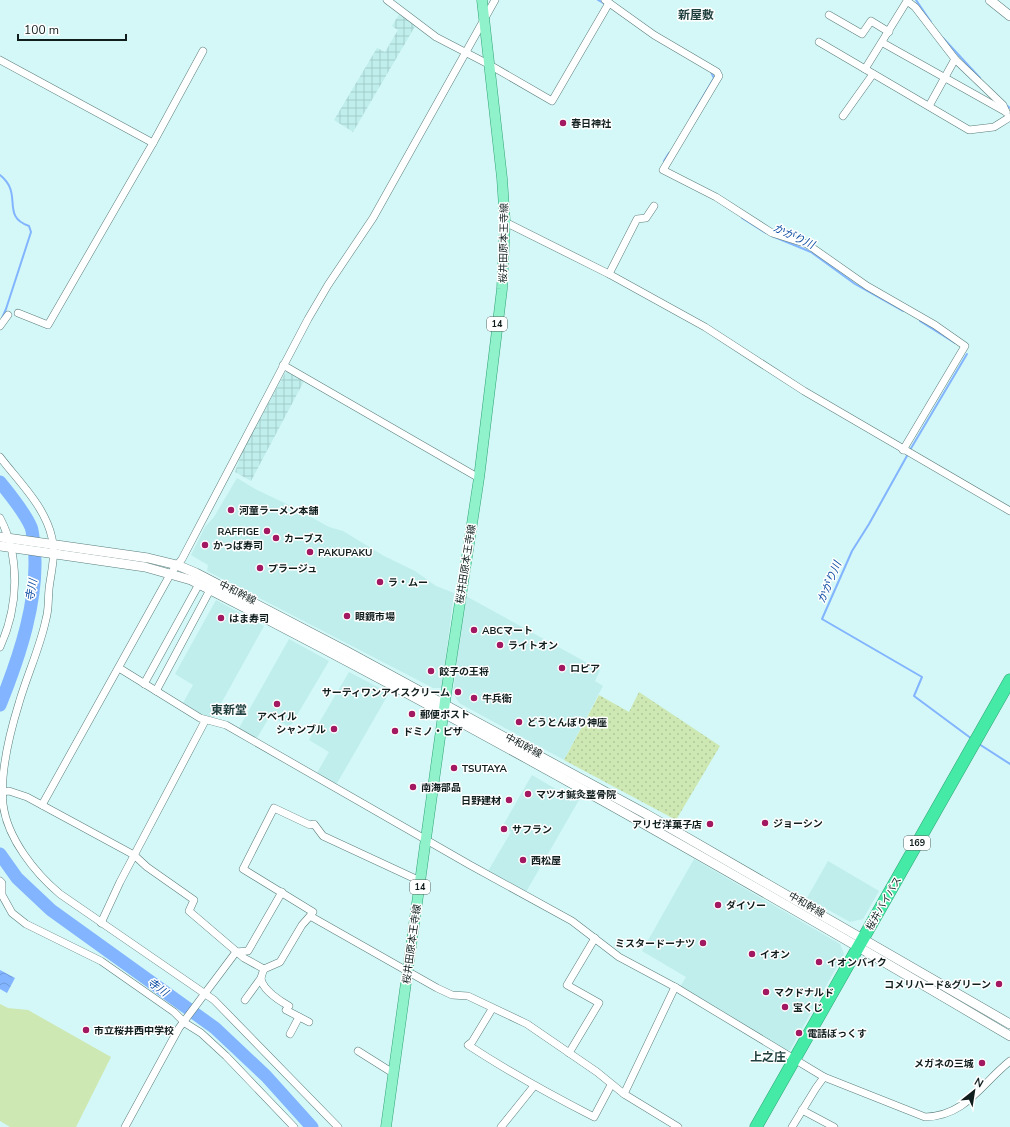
<svg xmlns="http://www.w3.org/2000/svg" width="1010" height="1127" font-family="'Nunito Sans','Noto Sans JP',sans-serif">
  <defs>
    <pattern id="industrial-grid" width="8" height="8" patternUnits="userSpaceOnUse"><rect width="8" height="8" fill="#bfeeec"/><path d="M0 4h8M4 0v8" fill="none" stroke="#a3ccca"/></pattern>
    <pattern id="grass-dots" width="8" height="8" patternUnits="userSpaceOnUse"><rect width="8" height="8" fill="#cee8b3"/><path d="M2 2h.1M6 6h.1" fill="none" stroke="#b0c79a" stroke-width="1.8" stroke-linecap="round"/></pattern>
    <pattern id="water-waves" width="16" height="10" patternUnits="userSpaceOnUse"><rect width="16" height="10" fill="#82b4ff"/><path d="M0 5q4-4 8 0t8 0" fill="none" stroke="#6f9ada"/></pattern>
  </defs>
  <rect width="100%" height="100%" fill="#d3f8f7"/>
  <g fill="#bfeeec">
    <polygon points="237,478 257,490 291,506 329,527 343,531 384,556 415,571 436,586 454,593 442,688 433,688 207,571 208,565 191,555 205,527 214,517"/>
    <polygon points="464,595 600,670 595,681 603,686 564,760 459,703 453,693"/>
    <polygon points="216,600 264,626 213,718 206,717 183,703 193,685 175,674"/>
    <polygon points="289,639 329,661 290,727 270,716 257,738 239,728"/>
    <polygon points="349,672 389,693 336,785 317,773 329,752 309,740"/>
    <polygon points="532,775 566,795 579,800 526,892 488,871 511,832 502,827"/>
    <polygon points="694,859 840,944 844,954 790,1050 786,1051 680,987 686,977 642,951"/>
    <polygon points="828,861 879,891 863,919 850,922 807,898"/>
  </g>
  <g fill="url(#industrial-grid)">
    <polygon points="400,13 417,23 353,132 334,120 377,48 385,52 398,30 392,26"/>
    <polygon points="288,372 304,381 251,481 235,472 243,449 285,373"/>
  </g>
  <polygon fill="url(#grass-dots)" points="639,692 720,746 676,820 564,760 599,695 629,712"/>
  <polygon fill="#cee8b3" points="0,1004 8,1008 28,1010 111,1057 76,1127 10,1127 0,1121"/>
  <polygon fill="url(#water-waves)" points="0,970 15,978 7,993 0,989"/>
  <g fill="none" stroke-linecap="round" stroke-linejoin="round">
    <g stroke="#82b4ff" stroke-width="2">
      <polyline points="598,0 605,4"/>
      <polyline points="916,0 931,22"/>
      <polyline points="943,38 980,78"/>
      <polyline points="1005,104 1010,108"/>
      <polyline points="691,117 714,78 711,72"/>
      <polyline points="664,161 669,153"/>
      <path d="M 0,175 C 24,194 0,216 29,226 L 31,232 L 6,309 L 2,318"/>
      <polyline points="742,218 766,233"/>
      <polyline points="772,236 811,252 855,284 903,311"/>
      <polyline points="920,321 955,343"/>
      <polyline points="910,450 967,354"/>
      <polyline points="908,454 869,524 852,551 822,619 922,677 914,696 972,739"/>
      <polyline points="979,744 1010,764"/>
    </g>
    <g stroke="#82b4ff" stroke-width="13">
      <path d="M 0,482 C 11,496 24,511 31,527 C 33,532 33,540 34,545 C 40,597 19,658 0,705"/>
      <polyline points="0,854 17,878 51,910 215,1028 266,1076 312,1127"/>
    </g>
    <g stroke="#5b7d7b" stroke-width="8">
      <g id="street">
        <polyline points="387,0 436,37 488,64 552,101 609,3"/>
        <polyline points="605,0 654,35 717,72 719,76 663,170 716,197 772,233 807,244 867,286 935,325 965,346 903,450"/>
        <polyline points="829,15 862,34 871,21 889,32"/>
        <polyline points="819,42 969,130 994,127 1010,117"/>
        <polyline points="883,43 1006,112"/>
        <polyline points="0,60 153,143"/>
        <polyline points="865,69 907,1 915,7 955,59 1003,105 1006,112"/>
        <polyline points="929,106 955,59"/>
        <polyline points="843,116 873,74"/>
        <polyline points="505,222 609,274 705,327 804,391 1010,511"/>
        <polyline points="609,274 637,219 646,218 654,206"/>
        <polyline points="18,313 48,325 153,143 203,51"/>
        <polyline points="0,326 8,315"/>
        <polyline points="283,365 479,478"/>
        <path d="M 0,457 C 19,482 45,506 52,538 C 56,555 51,572 49,589 C 48,599 49,609 46,619 C 40,648 27,675 19,703 C 10,732 0,773 3,804 C 7,838 35,873 60,894 L 214,1000 L 338,1127"/>
        <path d="M 0,518 C 21,558 18,608 0,647"/>
        <path d="M 119,668 L 200,718 L 226,725 L 470,865 L 572,921 L 619,957 L 675,987 L 824,1077 L 925,1117 C 966,1116 981,1084 1010,1061"/>
        <polyline points="144,684 199,584"/>
        <polyline points="156,691 210,590"/>
        <polyline points="0,792 9,791 27,797 134,855 147,867 194,900 189,911 244,958 264,969"/>
        <polyline points="42,805 171,573 182,559 308,319 328,285 373,218 495,0"/>
        <polyline points="0,881 2,883 2,895 12,913 26,924 101,961 174,1012 185,1023 201,1033 226,1056 294,1127"/>
        <polyline points="420,881 323,836 314,824 310,825 274,808 243,869 313,912 310,916 437,988 452,995 468,996 527,1024 597,1072 624,1094 678,1127"/>
        <polyline points="101,923 120,882 205,721"/>
        <path d="M 264,969 C 263,972 261,976 261,979 C 263,990 280,1001 289,1006 L 286,1010 L 309,1022"/>
        <polyline points="264,969 280,962 302,925 310,916"/>
        <polyline points="245,1000 261,978"/>
        <path d="M 492,1009 L 472,1042 L 468,1045 C 509,1072 551,1095 594,1117 L 611,1085"/>
        <polyline points="290,1034 299,1017"/>
        <polyline points="358,1051 393,1073"/>
        <polyline points="569,1053 599,1003 567,985 595,938"/>
        <polyline points="624,1094 675,987"/>
        <polyline points="802,1110 834,1127"/>
        <polyline points="125,1127 179,1028 236,952 248,951 282,892"/>
        <polyline points="501,1127 534,1086"/>
        <polyline points="792,1127 816,1088 824,1077"/>
      </g>
    </g>
    <g stroke="#5b7d7b" stroke-width="10">
      <g id="secondary">
        <polyline points="990,0 1010,16"/>
        <polyline points="0,537 148,558 177,565 196,573 346,651 646,814 1010,1024"/>
        <path d="M 0,546 L 145,567 L 191,580 C 470,722 741,877 1010,1036"/>
      </g>
    </g>
    <g stroke="#32a376" stroke-width="11">
      <polyline id="primary" points="386,1127 446,694 479,478 502,289 505,222 502,178 482,0"/>
    </g>
    <g stroke="#32a376" stroke-width="13">
      <polyline id="highway" points="756,1127 1010,680"/>
    </g>
    <use href="#street" stroke="#fff" stroke-width="7"/>
    <use href="#secondary" stroke="#fff" stroke-width="9"/>
    <use href="#primary" stroke="#8ff2ca" stroke-width="10"/>
    <use href="#highway" stroke="#44eaa6" stroke-width="12"/>
  </g>
  <g fill="#a21861" stroke="#fff" stroke-width="1.5">
    <circle cx="563" cy="123" r="4"/>
    <circle cx="231" cy="510" r="4"/>
    <circle cx="267" cy="531" r="4"/>
    <circle cx="276" cy="538" r="4"/>
    <circle cx="205" cy="545" r="4"/>
    <circle cx="310" cy="552" r="4"/>
    <circle cx="260" cy="568" r="4"/>
    <circle cx="380" cy="582" r="4"/>
    <circle cx="347" cy="616" r="4"/>
    <circle cx="221" cy="618" r="4"/>
    <circle cx="474" cy="630" r="4"/>
    <circle cx="500" cy="645" r="4"/>
    <circle cx="562" cy="668" r="4"/>
    <circle cx="431" cy="671" r="4"/>
    <circle cx="458" cy="692" r="4"/>
    <circle cx="474" cy="698" r="4"/>
    <circle cx="277" cy="704" r="4"/>
    <circle cx="412" cy="714" r="4"/>
    <circle cx="519" cy="722" r="4"/>
    <circle cx="334" cy="729" r="4"/>
    <circle cx="395" cy="731" r="4"/>
    <circle cx="454" cy="768" r="4"/>
    <circle cx="413" cy="787" r="4"/>
    <circle cx="528" cy="794" r="4"/>
    <circle cx="509" cy="800" r="4"/>
    <circle cx="765" cy="823" r="4"/>
    <circle cx="710" cy="824" r="4"/>
    <circle cx="504" cy="829" r="4"/>
    <circle cx="523" cy="860" r="4"/>
    <circle cx="718" cy="905" r="4"/>
    <circle cx="703" cy="943" r="4"/>
    <circle cx="752" cy="954" r="4"/>
    <circle cx="819" cy="962" r="4"/>
    <circle cx="999" cy="984" r="4"/>
    <circle cx="766" cy="992" r="4"/>
    <circle cx="785" cy="1007" r="4"/>
    <circle cx="86" cy="1030" r="4"/>
    <circle cx="799" cy="1033" r="4"/>
    <circle cx="982" cy="1063" r="4"/>
  </g>
  <g text-anchor="middle" stroke-width="3" stroke-linejoin="round" paint-order="stroke">
    <g fill="#fff" stroke="#586262" stroke-width="1">
      <rect x="487" y="317" width="20" height="14" rx="3"/>
      <rect x="904" y="836" width="26" height="14" rx="3"/>
      <rect x="410" y="880" width="20" height="14" rx="3"/>
    </g>
    <g font-size="9" font-weight="bold" fill="#111e1e">
      <text x="497" y="327">14</text>
      <text x="917" y="846">169</text>
      <text x="420" y="890">14</text>
    </g>
    <g font-size="10" font-weight="bold" fill="#111e1e" stroke="#fff" text-anchor="start">
      <text x="571" y="127">春日神社</text>
      <text x="239" y="514">河童ラーメン本舗</text>
      <text x="259" y="535" text-anchor="end">RAFFIGE</text>
      <text x="284" y="542">カーブス</text>
      <text x="213" y="549">かっぱ寿司</text>
      <text x="318" y="556">PAKUPAKU</text>
      <text x="268" y="572">プラージュ</text>
      <text x="388" y="586">ラ・ムー</text>
      <text x="355" y="620">眼鏡市場</text>
      <text x="229" y="622">はま寿司</text>
      <text x="482" y="634">ABCマート</text>
      <text x="508" y="649">ライトオン</text>
      <text x="570" y="672">ロピア</text>
      <text x="439" y="675">餃子の王将</text>
      <text x="450" y="696" text-anchor="end">サーティワンアイスクリーム</text>
      <text x="482" y="702">牛兵衛</text>
      <text x="420" y="718">郵便ポスト</text>
      <text x="277" y="720" text-anchor="middle">アベイル</text>
      <text x="527" y="726">どうとんぼり神座</text>
      <text x="326" y="733" text-anchor="end">シャンブル</text>
      <text x="403" y="735">ドミノ・ピザ</text>
      <text x="462" y="772">TSUTAYA</text>
      <text x="421" y="791">南海部品</text>
      <text x="536" y="798">マツオ鍼灸整骨院</text>
      <text x="501" y="804" text-anchor="end">日野建材</text>
      <text x="773" y="827">ジョーシン</text>
      <text x="702" y="828" text-anchor="end">アリゼ洋菓子店</text>
      <text x="512" y="833">サフラン</text>
      <text x="531" y="864">西松屋</text>
      <text x="726" y="909">ダイソー</text>
      <text x="695" y="947" text-anchor="end">ミスタードーナツ</text>
      <text x="760" y="958">イオン</text>
      <text x="827" y="966">イオンバイク</text>
      <text x="991" y="988" text-anchor="end">コメリハード&amp;グリーン</text>
      <text x="774" y="996">マクドナルド</text>
      <text x="793" y="1011">宝くじ</text>
      <text x="94" y="1034">市立桜井西中学校</text>
      <text x="807" y="1037">電話ぼっくす</text>
      <text x="974" y="1067" text-anchor="end">メガネの三城</text>
    </g>
    <g font-size="10" fill="#111e1e" stroke="#fff">
      <text transform="translate(503 243) rotate(-89)" y="4">桜井田原本王寺線</text>
      <text transform="translate(465 564) rotate(-81)" y="4">桜井田原本王寺線</text>
      <text transform="translate(238 592) rotate(27)" y="4">中和幹線</text>
      <text transform="translate(524 745) rotate(28)" y="4">中和幹線</text>
      <text transform="translate(883 903) rotate(-60)" y="4">桜井バイパス</text>
      <text transform="translate(807 904) rotate(30)" y="4">中和幹線</text>
      <text transform="translate(411 944) rotate(-82)" y="4">桜井田原本王寺線</text>
    </g>
    <g font-size="11" font-style="italic" fill="#0f4ea4" stroke="#fff">
      <text transform="translate(794 236) rotate(25)" y="4">かがり川</text>
      <text transform="translate(829 582) rotate(-67)" y="4">かがり川</text>
      <text transform="translate(31 590) rotate(-80)" y="4">寺川</text>
      <text transform="translate(158 987) rotate(36)" y="4">寺川</text>
    </g>
    <g font-size="12" font-weight="bold" fill="#1f3f3e" stroke="#fff">
      <text x="696" y="19">新屋敷</text>
      <text x="229" y="714">東新堂</text>
      <text x="768" y="1061">上之庄</text>
    </g>
  </g>
  <g transform="translate(974 1091) rotate(30)" stroke="#ffffff" stroke-width="3" paint-order="stroke">
  <path d="M0-3L7 15L0 10L-7 15Z" fill="#111e1e"/>
  <text y="-6" font-size="11" font-weight="bold" text-anchor="middle" fill="#111e1e">N</text>
  </g>
  <path d="M18 34v6h108v-6" fill="none" stroke="#111e1e" stroke-width="2"/>
  <text x="24" y="34" font-size="12" fill="#111e1e" stroke="#ffffff" stroke-width="3" paint-order="stroke">100 m</text>
</svg>
